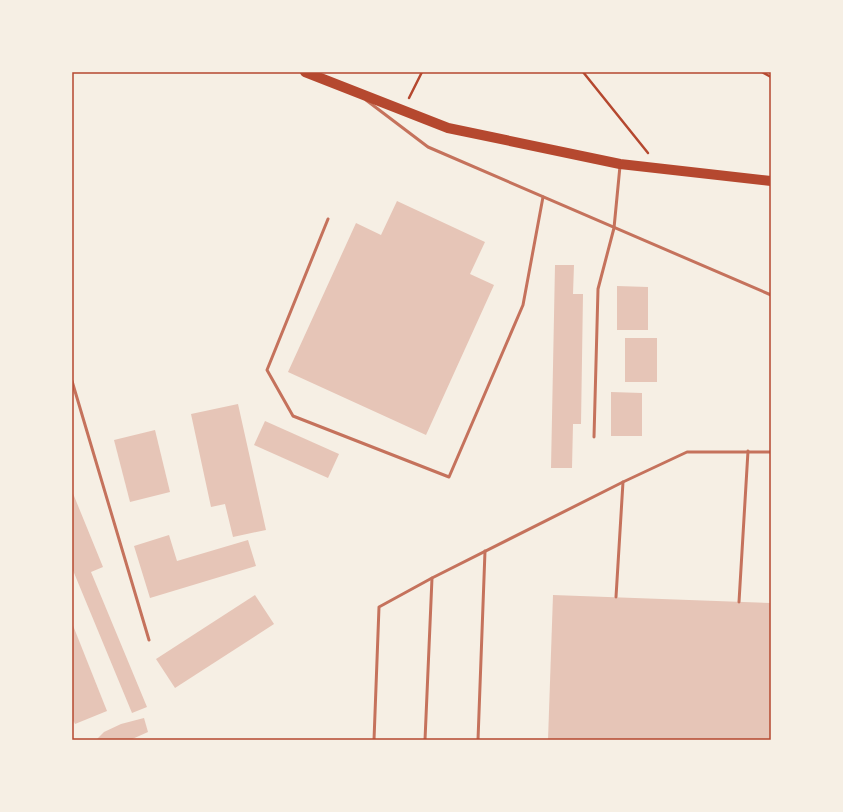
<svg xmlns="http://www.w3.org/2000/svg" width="843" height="812" font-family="'PT Sans Narrow',sans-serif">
  <rect width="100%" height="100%" fill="#f6efe4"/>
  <g fill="#e6c5b7">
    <polygon points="397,201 485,242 470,274 494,285 426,435 288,372 356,223 381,235"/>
    <polygon points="555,265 574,265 573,294 583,294 581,424 573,424 572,468 551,468"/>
    <polygon points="617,286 648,287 648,330 617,330"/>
    <rect x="625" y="338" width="32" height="44"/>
    <polygon points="611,392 642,393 642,436 611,436"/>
    <polygon points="238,404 266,530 233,537 225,504 211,507 191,414"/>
    <polygon points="265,421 339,454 328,478 254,445"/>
    <polygon points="155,430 170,492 130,502 114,440"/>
    <polygon points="72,491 103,567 91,572 147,707 132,713 72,568"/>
    <polygon points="169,535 177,561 248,540 256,566 150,598 134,546"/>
    <polygon points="255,595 274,624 175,688 156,659"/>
    <polygon points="553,595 771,603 771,740 548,740"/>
    <polygon points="72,623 107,711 75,724 72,718"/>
    <polygon points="144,718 148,732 130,740 96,740 104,732 121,724"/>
  </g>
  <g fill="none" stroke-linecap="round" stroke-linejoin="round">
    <g stroke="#b5482f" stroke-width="2.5">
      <polyline points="583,72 648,153"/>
      <polyline points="762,72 771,77"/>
      <polyline points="409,98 422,72"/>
    </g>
    <g stroke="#c5725c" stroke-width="3">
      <polyline points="366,100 428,147 771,295"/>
      <polyline points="328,219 267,370 293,416 449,477 523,305 543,197"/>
      <polyline points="72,381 149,640"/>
      <polyline points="594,437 598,289 614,228 620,166"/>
      <polyline points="616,597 623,482"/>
      <polyline points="739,602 748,451"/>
      <polyline points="374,740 379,607 432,578"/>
      <polyline points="425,740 432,578 623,482 687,452 771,452"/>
      <polyline points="478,740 485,551"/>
    </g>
    <polyline stroke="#b5482f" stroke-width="10" points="305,72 448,128 620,164 771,181"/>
  </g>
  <rect width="843" height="812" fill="none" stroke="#f6efe4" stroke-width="146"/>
  <rect x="73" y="73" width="697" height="666" fill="none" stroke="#b5482f" stroke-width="1.5"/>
</svg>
